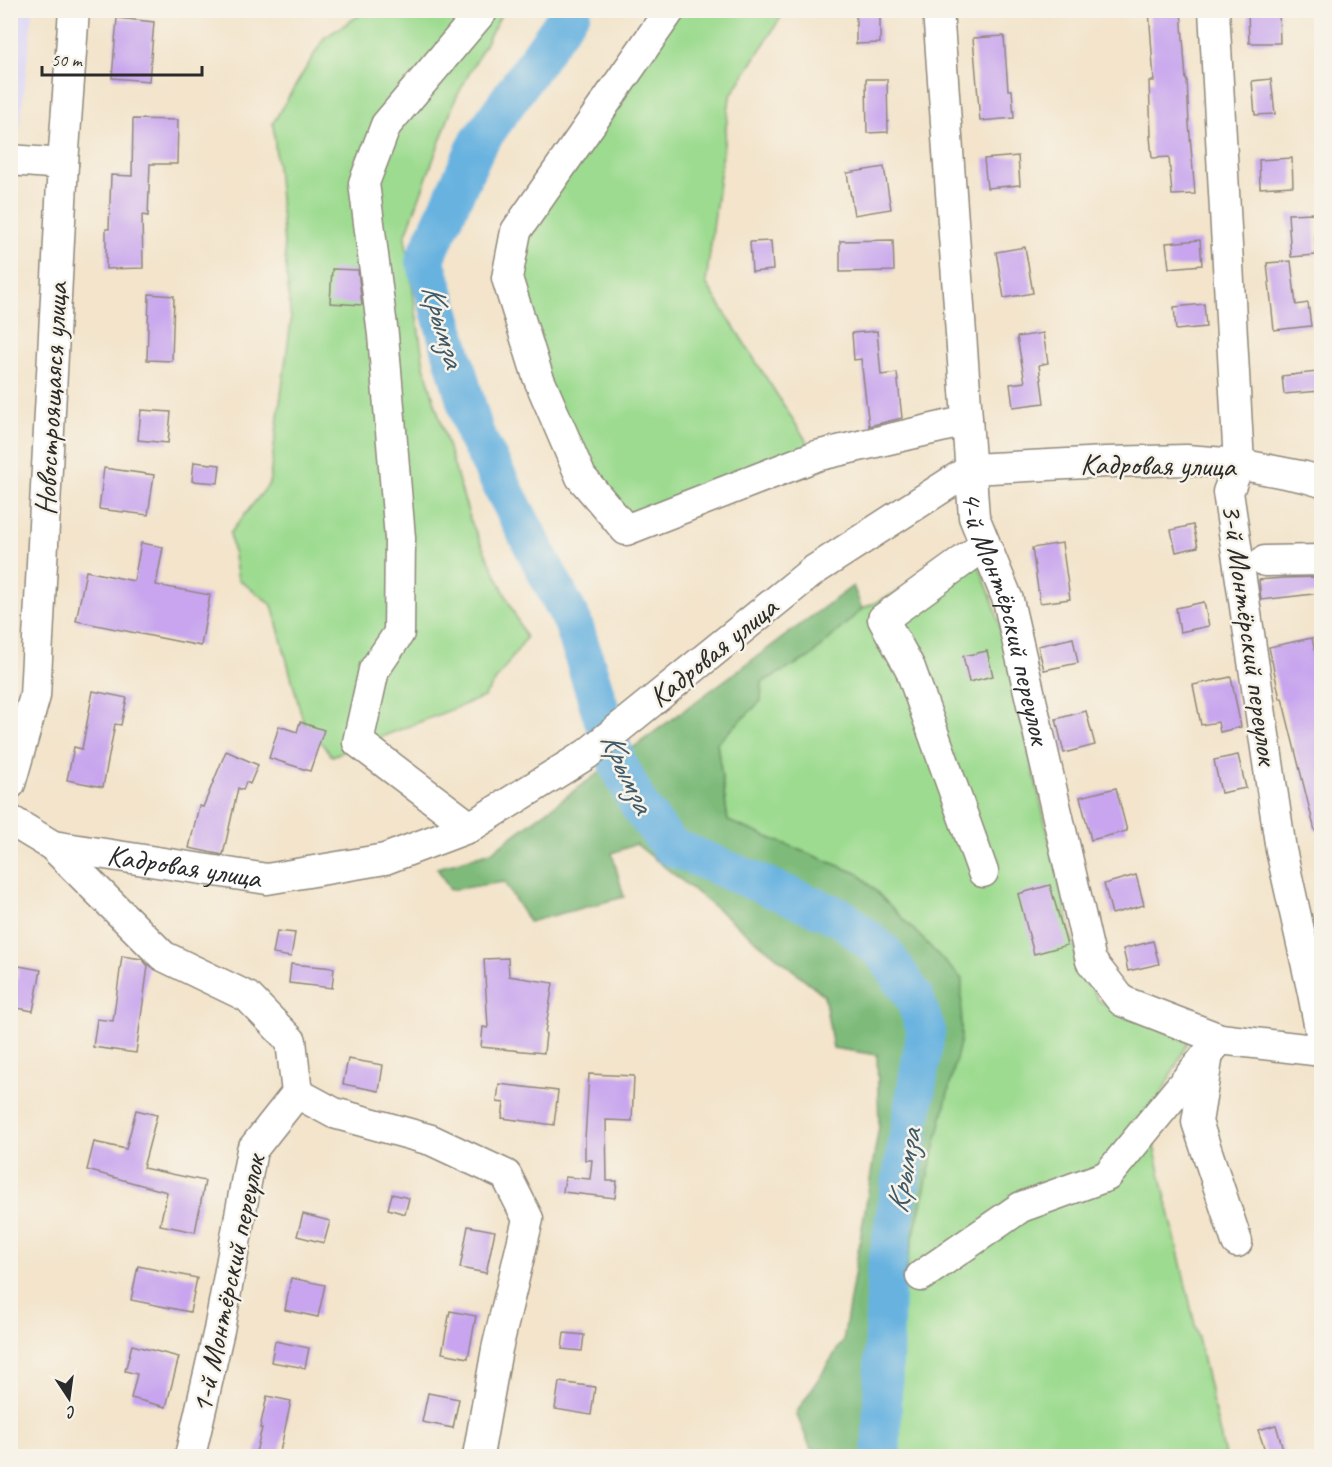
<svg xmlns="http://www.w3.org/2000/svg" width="1332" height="1467" font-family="Caveat,sans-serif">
  <rect width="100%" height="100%" fill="#f7f3e8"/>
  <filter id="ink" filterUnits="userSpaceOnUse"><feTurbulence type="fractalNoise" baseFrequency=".0167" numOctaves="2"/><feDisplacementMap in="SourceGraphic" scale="12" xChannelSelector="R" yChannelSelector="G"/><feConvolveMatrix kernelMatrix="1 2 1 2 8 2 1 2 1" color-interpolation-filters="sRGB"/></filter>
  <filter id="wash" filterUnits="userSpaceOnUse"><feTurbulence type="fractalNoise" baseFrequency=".008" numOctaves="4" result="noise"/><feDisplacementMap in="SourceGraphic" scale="24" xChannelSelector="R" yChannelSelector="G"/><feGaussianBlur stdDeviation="1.35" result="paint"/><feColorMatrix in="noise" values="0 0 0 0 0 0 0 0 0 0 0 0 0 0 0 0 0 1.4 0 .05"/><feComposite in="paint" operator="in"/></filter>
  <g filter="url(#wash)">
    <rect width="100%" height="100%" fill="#f3e4cb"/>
    <polygon fill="#dbd6f7" points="10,11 33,11 19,134 11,133"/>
    <g fill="#9ddb90" stroke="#64835e" stroke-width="1.5">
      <polygon points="366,11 503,11 455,100 405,237 424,366 471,522 526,638 484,697 332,756 303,721 272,605 238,579 230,533 269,484 291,321 273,123 324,38"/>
      <polygon points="670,11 785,11 730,97 706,283 816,456 626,530 581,477 507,278 516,231"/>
      <polygon points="975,555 995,607 1078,962 1099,1001 1188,1042 1148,1120 1225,1456 876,1456 871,1401 895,1346 908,1259 859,874 728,821 717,743 761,701 762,682 810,657 862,609"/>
    </g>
    <polygon fill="#7ebb7a" stroke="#547352" stroke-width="1.5" points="853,586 862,609 810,657 762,682 761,701 717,743 728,821 859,874 962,979 961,1039 908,1259 895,1346 871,1401 875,1456 841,1456 841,1453 811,1449 796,1413 843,1341 879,1126 877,1055 833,1048 824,995 636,844 612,853 624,897 529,922 504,882 450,890 437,868 491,852"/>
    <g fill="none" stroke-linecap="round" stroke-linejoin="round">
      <polyline stroke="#67b2e0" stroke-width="39" points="572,10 477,145 425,259 475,434 573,623 616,760 640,807 670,846 842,918 884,953 914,997 926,1030 886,1271 881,1456"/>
    </g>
    <g id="blocks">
      <g fill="#c8a5ee">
        <polygon points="1149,10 1181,10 1186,80 1187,80 1189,124 1195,194 1172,195 1169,157 1152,158 1150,136 1151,136 1149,81 1154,81"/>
        <polygon points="1248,10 1279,10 1280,43 1249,43"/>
        <polygon points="856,15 880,15 880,43 856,44"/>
        <polygon points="117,18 154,22 149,81 112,78"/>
        <polygon points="1004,36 1008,90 1012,90 1014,118 980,121 973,38"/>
        <polygon points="866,79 887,79 888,132 867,133"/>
        <polygon points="1271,79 1275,114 1255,115 1252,81"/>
        <polygon points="133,119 178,120 177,164 150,164 148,216 142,215 143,268 106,269 106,229 109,229 111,175 132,176"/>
        <polygon points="1018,156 1020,185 987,188 984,159"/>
        <polygon points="1292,158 1293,186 1260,188 1259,160"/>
        <polygon points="884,167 891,209 854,215 847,173"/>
        <polygon points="1314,213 1316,255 1291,257 1288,214"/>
        <polygon points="893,240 894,271 840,272 840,241"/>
        <polygon points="1200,240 1202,265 1169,268 1166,243"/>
        <polygon points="771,241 773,270 752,272 750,242"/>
        <polygon points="1025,247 1033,293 1004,298 996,252"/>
        <polygon points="1291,261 1296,305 1308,303 1311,326 1274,330 1267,263"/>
        <polygon points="332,269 358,270 362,305 330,303"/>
        <polygon points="149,294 174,296 172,361 147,360"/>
        <polygon points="1204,304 1206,327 1176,330 1174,307"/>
        <polygon points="877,331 881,375 897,373 902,418 869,426 861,359 854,360 852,333"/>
        <polygon points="1043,333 1048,363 1039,365 1044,403 1013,407 1010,384 1025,382 1017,337"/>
        <polygon points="1317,372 1320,391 1284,394 1282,376"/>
        <polygon points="141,410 171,412 168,443 138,440"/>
        <polygon points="194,462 220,465 218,483 192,481"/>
        <polygon points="104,468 154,475 148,515 99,509"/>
        <polygon points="1193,525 1198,547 1176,552 1171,530"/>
        <polygon points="141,543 163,547 156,585 210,595 201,646 76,621 86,571 134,581"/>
        <polygon points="1062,543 1070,599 1040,603 1032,548"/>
        <polygon points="1322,577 1322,593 1261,600 1259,580 1283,578"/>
        <polygon points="1204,602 1209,626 1180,632 1176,608"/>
        <polygon points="1073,638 1078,663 1044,670 1038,646"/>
        <polygon points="1312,638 1322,685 1322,830 1315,831 1282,698 1280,699 1269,647"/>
        <polygon points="987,651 993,676 969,682 963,656"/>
        <polygon points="1231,677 1241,727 1220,732 1218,722 1201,725 1193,685"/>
        <polygon points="93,691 127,698 121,725 115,724 103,787 67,780 74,747 82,749"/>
        <polygon points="1086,711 1095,745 1064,753 1056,719"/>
        <polygon points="300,722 324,730 310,771 269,758 279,726 297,732"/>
        <polygon points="226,751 258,765 250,784 246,782 243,790 238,788 223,855 189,848 199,806 203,807"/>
        <polygon points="1238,755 1246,788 1221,793 1214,760"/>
        <polygon points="1116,788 1127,831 1091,840 1080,797"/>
        <polygon points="1136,875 1144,905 1112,914 1104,884"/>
        <polygon points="1050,885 1067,945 1034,954 1018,894"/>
        <polygon points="277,931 295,933 291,957 273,954"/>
        <polygon points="1153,941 1159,964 1128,971 1123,949"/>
        <polygon points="122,956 142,959 148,966 136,1053 93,1047 97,1019 113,1021"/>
        <polygon points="508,958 509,976 553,983 545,1033 546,1034 544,1053 481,1047 483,1027 488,1028 484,959"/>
        <polygon points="291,964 334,968 332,988 289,983"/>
        <polygon points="19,966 41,970 33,1011 12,1007"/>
        <polygon points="348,1059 383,1065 379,1091 343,1084"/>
        <polygon points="589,1074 634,1076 632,1121 606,1120 607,1181 617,1181 615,1198 563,1192 565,1177 590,1179 592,1160 585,1160 585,1139"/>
        <polygon points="499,1084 558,1091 554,1125 502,1118 504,1103 497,1102"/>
        <polygon points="136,1110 157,1115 143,1168 205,1181 195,1232 160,1225 167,1192 87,1170 94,1142 126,1149"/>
        <polygon points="392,1194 409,1198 405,1214 388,1209"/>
        <polygon points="303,1214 330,1221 324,1243 297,1236"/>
        <polygon points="468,1226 495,1231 486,1273 460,1268"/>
        <polygon points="138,1266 197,1278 190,1312 131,1300"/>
        <polygon points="291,1278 325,1285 318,1317 285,1310"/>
        <polygon points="450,1311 476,1316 468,1358 442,1353"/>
        <polygon points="564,1333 584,1335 582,1351 562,1349"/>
        <polygon points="275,1341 309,1348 305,1368 271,1362"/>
        <polygon points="132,1345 179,1357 166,1407 131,1398 137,1374 125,1371"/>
        <polygon points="559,1382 595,1387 591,1415 555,1409"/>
        <polygon points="428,1393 459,1399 453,1428 422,1422"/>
        <polygon points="267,1396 291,1401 279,1456 255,1456 262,1428 260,1428"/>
        <polygon points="1276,1425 1285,1456 1267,1456 1258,1430"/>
      </g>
    </g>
  </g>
  <g filter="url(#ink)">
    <use href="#blocks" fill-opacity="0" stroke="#8f887b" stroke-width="1.5"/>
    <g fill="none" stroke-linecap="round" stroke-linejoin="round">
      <g stroke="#8f887b" stroke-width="33">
        <g id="minor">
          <polyline points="670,10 516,231 507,278 538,377 581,477 626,530 816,456 967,421"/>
          <path id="s1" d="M 938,10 L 974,517 L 1008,600 L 1091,961 L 1122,1001 L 1220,1039 L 1322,1051"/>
          <polyline points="1214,10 1239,464 1228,492 1281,850 1313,993 1322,1039"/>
          <polyline points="10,160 63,164"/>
          <polyline points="1265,561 1322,560"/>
          <polyline points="10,784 35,696 63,164 74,10"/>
          <path id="s2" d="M 10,820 L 53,846 L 267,879 L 385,859 L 470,827 L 587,754 L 813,571 L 971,469 L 1106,462 L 1186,460 L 1239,464 L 1305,477 L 1322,482"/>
          <polyline points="470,827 358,742 374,670 399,633 400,538 383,335 364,183 386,125 483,10"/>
          <polyline points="53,846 163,956 248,997 291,1041 297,1093 252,1150 219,1330 190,1456"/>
          <polyline points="983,872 910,668 883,619 985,545"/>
          <polyline points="1208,1054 1197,1122 1237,1242"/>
          <polyline points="297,1093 334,1113 431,1140 506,1175 528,1219 497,1349 478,1456"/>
          <polyline points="921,1276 1021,1207 1107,1176 1220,1039"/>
        </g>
      </g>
      <use href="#minor" stroke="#fff" stroke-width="30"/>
    </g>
  </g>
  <g text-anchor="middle" stroke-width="5" stroke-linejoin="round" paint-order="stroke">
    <g font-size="30" fill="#2b2b2b" stroke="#f7f3e8">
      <text transform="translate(51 399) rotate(-87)" y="10">Новостроящаяся улица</text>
      <text transform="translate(1158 465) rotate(1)" y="10">Кадровая улица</text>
      <text dy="10" stroke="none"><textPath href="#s1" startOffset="614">4-й Монтёрский переулок</textPath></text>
      <text transform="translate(1250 634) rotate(82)" y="10">3-й Монтёрский переулок</text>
      <text transform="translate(713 652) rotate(-39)" y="10">Кадровая улица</text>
      <text dy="10" stroke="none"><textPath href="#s2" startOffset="183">Кадровая улица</textPath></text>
      <text transform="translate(228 1284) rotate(-78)" y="10">1-й Монтёрский переулок</text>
    </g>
    <g font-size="32" font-style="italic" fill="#405a6a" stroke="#f7f3e8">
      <text transform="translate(444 325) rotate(74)" y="11">Крымза</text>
      <text transform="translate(628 772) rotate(65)" y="11">Крымза</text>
      <text transform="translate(903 1171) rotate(-80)" y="11">Крымза</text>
    </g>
  </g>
  <rect width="1332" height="1467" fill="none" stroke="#f7f3e8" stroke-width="36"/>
  <g transform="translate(69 1398) rotate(167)" stroke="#f7f3e8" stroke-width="4.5" paint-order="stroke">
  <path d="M0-4.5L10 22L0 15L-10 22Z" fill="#2b2b2b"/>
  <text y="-9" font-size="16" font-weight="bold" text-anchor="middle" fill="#2b2b2b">С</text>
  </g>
  <path d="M42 66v9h160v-9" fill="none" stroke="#2b2b2b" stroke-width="3"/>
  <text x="51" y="66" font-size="18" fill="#2b2b2b" stroke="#f7f3e8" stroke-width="4.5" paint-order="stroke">50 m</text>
</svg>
